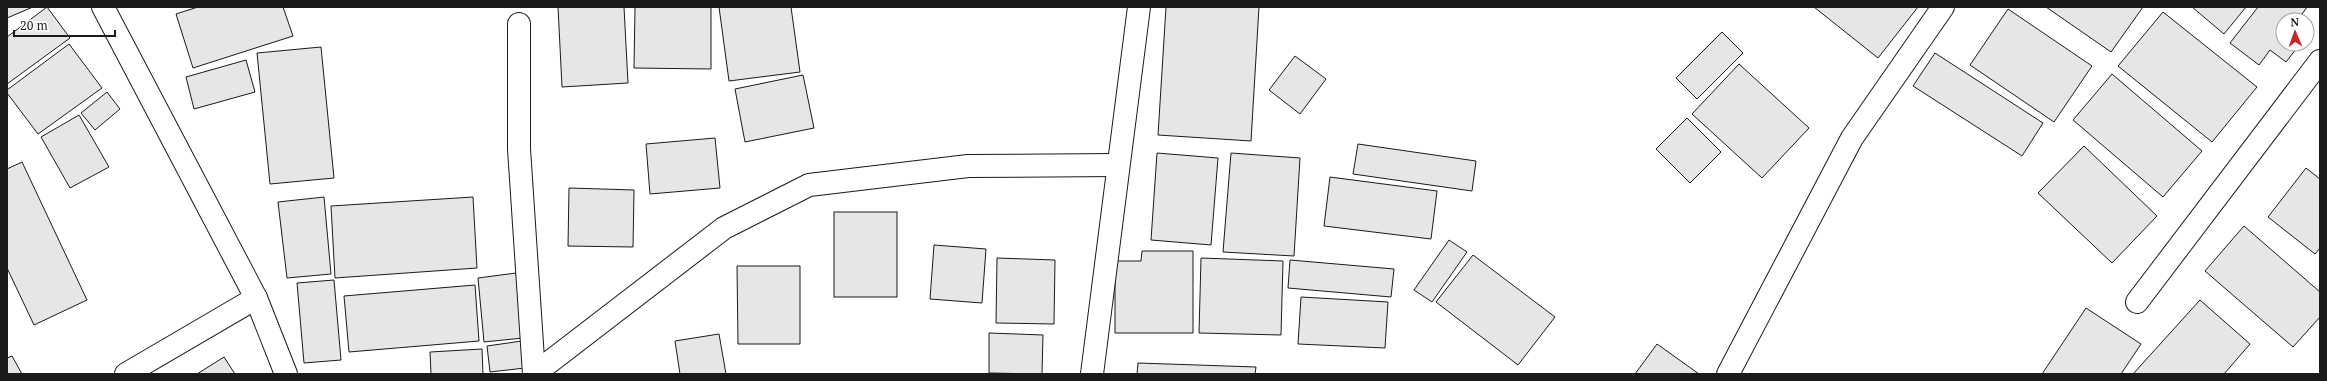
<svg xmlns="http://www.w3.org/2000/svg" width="2327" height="381" font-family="'Noto Serif',serif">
  <rect width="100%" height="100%" fill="#fff"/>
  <g fill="#e6e6e6" stroke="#1a1a1a">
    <polygon points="7,7 33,7 7,18"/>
    <polygon points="47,7 70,38 7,84 7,37"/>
    <polygon points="198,7 283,7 293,36 193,68 176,14"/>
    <polygon points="558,7 624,7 628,83 562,87"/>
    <polygon points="635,7 711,7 711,69 634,68"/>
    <polygon points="719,7 791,7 800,72 729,81"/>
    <polygon points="1166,7 1259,7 1251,141 1158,135"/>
    <polygon points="1814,7 1918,7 1878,58"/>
    <polygon points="2046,7 2143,7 2111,52"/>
    <polygon points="2192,7 2246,7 2224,34"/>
    <polygon points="2258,7 2307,7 2298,20 2283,20 2283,44 2300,44 2286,62 2270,50 2259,65 2230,43"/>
    <polygon points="2008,9 2092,66 2054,122 1970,65"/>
    <polygon points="2163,12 2257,87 2212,142 2118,66"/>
    <polygon points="2307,27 2311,30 2307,35"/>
    <polygon points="1722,32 1743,53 1697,99 1676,78"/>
    <polygon points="69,44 102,88 38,134 7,93 7,90"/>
    <polygon points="321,47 334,178 270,184 257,53"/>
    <polygon points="1935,53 2043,123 2022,156 1913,86"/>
    <polygon points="1295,56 1326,79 1300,114 1269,90"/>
    <polygon points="246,60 255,92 194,109 186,77"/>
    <polygon points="1739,64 1809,128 1762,178 1692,114"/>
    <polygon points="2112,74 2202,151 2163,197 2073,120"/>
    <polygon points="803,75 814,128 745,142 735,89"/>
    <polygon points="107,92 120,109 95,130 81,113"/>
    <polygon points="79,115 109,167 70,188 41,137"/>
    <polygon points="1687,118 1721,152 1690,183 1656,149"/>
    <polygon points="715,138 720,188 650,194 646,144"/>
    <polygon points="1358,144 1476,161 1472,191 1353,174"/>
    <polygon points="2084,146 2157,216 2112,263 2038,193"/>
    <polygon points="1157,153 1218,158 1211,245 1151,240"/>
    <polygon points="1231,153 1300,158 1294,256 1223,252"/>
    <polygon points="22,162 87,300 34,325 7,268 7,169"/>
    <polygon points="2306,168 2320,179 2320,248 2315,254 2268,217"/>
    <polygon points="1330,177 1437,191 1431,239 1324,226"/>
    <polygon points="569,188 634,190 633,247 568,246"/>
    <polygon points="324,197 331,274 287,278 278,202"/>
    <polygon points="473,197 477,268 335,278 331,206"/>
    <rect x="834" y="212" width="63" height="85"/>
    <polygon points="2244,226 2320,292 2320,317 2293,347 2205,271"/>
    <polygon points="1449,240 1467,252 1432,302 1414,290"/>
    <polygon points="934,245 986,249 982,303 930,299"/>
    <polygon points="1142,251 1193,251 1193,333 1115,333 1115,261 1141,261"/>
    <polygon points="1473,255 1555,317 1518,365 1436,302"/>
    <polygon points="997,258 1055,260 1054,324 996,323"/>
    <polygon points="1201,258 1283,261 1281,335 1199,333"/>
    <polygon points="1290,260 1394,269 1391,297 1288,288"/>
    <polygon points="737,266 800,266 800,344 738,344"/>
    <polygon points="516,273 523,338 484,342 478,278"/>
    <polygon points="334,280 341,360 304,363 297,283"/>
    <polygon points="475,285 479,341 349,352 344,296"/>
    <polygon points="1301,297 1388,302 1385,348 1298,344"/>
    <polygon points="2200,300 2250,344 2224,374 2133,374"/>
    <polygon points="2086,308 2141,344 2121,374 2042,374"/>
    <polygon points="989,333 1043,335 1042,374 989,373"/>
    <polygon points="719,334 726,374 680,374 675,341"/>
    <polygon points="522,341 525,368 490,372 487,346"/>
    <polygon points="1657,344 1699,374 1635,374"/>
    <polygon points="482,349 483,374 431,374 430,352"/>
    <polygon points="12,356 22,374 7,374 7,358"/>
    <polygon points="224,357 235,374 197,374"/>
    <polygon points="1138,363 1256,367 1255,374 1137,374"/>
  </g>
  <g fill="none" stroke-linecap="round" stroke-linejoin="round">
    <g stroke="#1a1a1a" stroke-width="24">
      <g id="minor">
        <polyline points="103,7 256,298 286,374"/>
        <polyline points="519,24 519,149 534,374"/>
        <polyline points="2137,302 2320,61"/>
        <polyline points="126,374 256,298"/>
        <polyline points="534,374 724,228 809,185 968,166 1118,165"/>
        <polyline points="1092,374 1139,7"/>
        <polyline points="1728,374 1852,138 1943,7"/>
      </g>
    </g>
    <use href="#minor" stroke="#fff" stroke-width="22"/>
  </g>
  <rect width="2327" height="381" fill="none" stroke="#1a1a1a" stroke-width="16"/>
  <g transform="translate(2295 32) rotate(358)"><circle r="19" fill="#ffffff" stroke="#a3a3a3"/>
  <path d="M0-3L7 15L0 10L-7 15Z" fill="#c62828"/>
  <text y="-6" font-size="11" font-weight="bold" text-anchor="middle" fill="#1a1a1a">N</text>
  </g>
  <path d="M14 30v6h101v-6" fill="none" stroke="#1a1a1a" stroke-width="2"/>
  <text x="20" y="30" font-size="12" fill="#1a1a1a" stroke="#ffffff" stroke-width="3" paint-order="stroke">20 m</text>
</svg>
